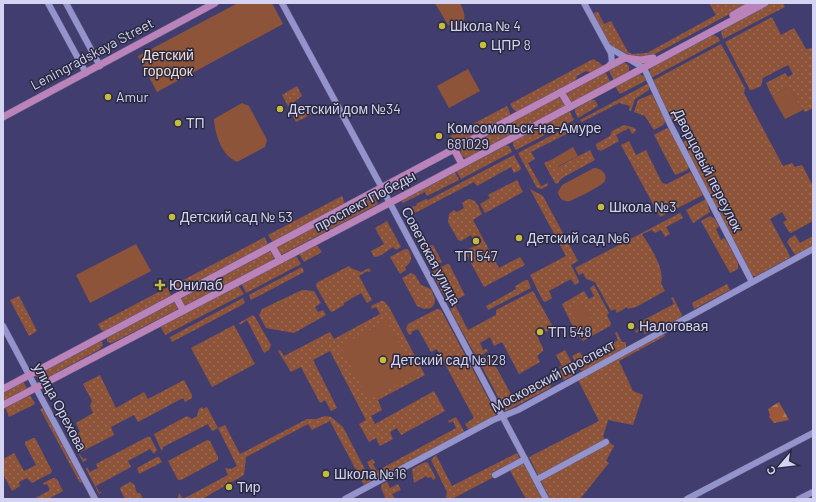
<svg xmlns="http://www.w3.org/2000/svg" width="816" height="502" font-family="Barlow,sans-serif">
  <defs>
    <pattern id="grass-dots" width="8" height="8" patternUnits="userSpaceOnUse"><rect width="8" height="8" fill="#8e543a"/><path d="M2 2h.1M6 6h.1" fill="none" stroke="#9d6c57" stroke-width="1.8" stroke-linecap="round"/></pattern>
    <pattern id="forest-firs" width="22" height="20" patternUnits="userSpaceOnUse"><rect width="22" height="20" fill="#9c5838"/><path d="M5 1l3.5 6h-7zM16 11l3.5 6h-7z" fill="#ad775f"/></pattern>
  </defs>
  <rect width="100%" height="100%" fill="#413e6f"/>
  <g fill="url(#grass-dots)">
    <path d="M 709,3 L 750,3 L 657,53 C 642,59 622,58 610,45 C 602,37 597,24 592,14 L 596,12 L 598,12 L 604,24 L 611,21 L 628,52 L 632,54 L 647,53 L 716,15 Z"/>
    <polygon points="769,3 783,3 785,7 723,39 721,32 725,27"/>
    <polygon points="772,17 781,35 794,28 806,49 813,48 813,108 805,112 801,107 800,108 789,87 772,96 766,83 785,73 788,77 793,74 788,65 763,78 761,86 752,90 750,90 725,42"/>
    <polygon points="713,35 718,37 720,41 651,78 649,73 651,67"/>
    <polygon points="721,44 745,88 744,93 783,166 792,163 795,167 802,165 813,186 813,221 791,233 789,232 783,222 787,220 782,212 770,219 790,256 789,258 756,276 752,276 682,143 690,138 680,116 673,120 671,119 652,81"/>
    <polygon points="593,59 600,63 603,67 591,73 586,71 577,76 575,82 517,112 513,109 510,104"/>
    <polygon points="624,62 629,66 629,72 614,81 608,69"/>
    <polygon points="605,71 611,83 572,103 569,101 567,93"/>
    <polygon points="639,74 644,76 647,80 620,94 615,86"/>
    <polygon points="649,83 649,90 635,99 631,111 629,110 630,106 619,103 582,122 580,120"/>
    <polygon points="297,86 302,96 288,106 282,95"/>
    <polygon points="652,94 666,121 663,125 654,130 645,116 634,112 638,100"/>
    <polygon points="557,98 561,98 565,106 469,159 461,156 460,153 463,148"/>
    <polygon points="591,100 595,100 598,106 578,118 575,112 575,109"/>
    <polygon points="307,104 312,114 296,122 290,111"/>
    <polygon points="507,106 510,113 510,116 458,144 454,143 450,136"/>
    <polygon points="568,112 570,112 574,120 516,150 513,145 513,141"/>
    <polygon points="575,123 578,128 531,152 535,159 528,163 541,186 548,183 548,185 542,189 537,188 518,153"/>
    <polygon points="624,125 635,128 636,131 632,134 629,128 616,135 619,141 601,151 597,149 596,144 610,136 612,131"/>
    <polygon points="667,128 670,129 689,167 687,170 675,175 654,135"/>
    <polygon points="629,141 636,155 646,150 662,183 667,184 690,172 692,174 703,195 660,217 621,145"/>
    <polygon points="505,145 509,146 512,152 461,179 456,171"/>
    <polygon points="590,150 595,160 562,178 557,184 555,183 544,163 553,159 558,167"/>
    <polygon points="514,155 521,168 520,170 514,173 511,167 477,186 474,182 415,213 412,207 414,206 414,207 417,205 416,204 426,199 428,200"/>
    <polygon points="455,172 459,180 427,196 425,192 403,203 401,200"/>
    <polygon points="517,180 523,192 485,213 480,204 490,198 488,195"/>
    <polygon points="530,189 543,196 578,261 571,265 579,281 578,283 575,285 571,279 549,291 552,298 545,302 543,301 530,275 566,256"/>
    <polygon points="373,195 378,204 283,254 279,254 277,249 278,246"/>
    <polygon points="342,196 345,204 273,242 268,235"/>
    <path d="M 468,199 C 477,199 479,208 482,214 L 473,220 L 499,268 L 520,257 L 525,265 L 484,287 L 466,254 L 467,250 L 482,242 L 479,236 L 473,239 L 471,235 L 461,241 L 458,240 L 448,222 L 449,214 L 454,210 L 457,212 L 464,208 L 462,203 Z"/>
    <polygon points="706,199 710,212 693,223 686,210"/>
    <path d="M 680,213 L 683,218 L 666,227 L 670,234 L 665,237 L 661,230 L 655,233 L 652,230 L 642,234 C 650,247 665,268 661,283 L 665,291 L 636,307 L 628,309 L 627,307 L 617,313 L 615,309 L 611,311 L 595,282 L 586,279 L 583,273 L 579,275 L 575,268 Z"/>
    <polygon points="710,216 715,219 719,226 716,229 721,240 724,238 726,240 738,263 738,269 730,273 701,221"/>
    <path d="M 387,221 L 401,247 L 396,250 L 393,247 C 386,251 381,257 374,257 L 371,251 L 384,244 L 375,228 Z"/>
    <polygon points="795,235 800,243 813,236 813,246 795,255 787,242 789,239"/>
    <polygon points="265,237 268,245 177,293 172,286"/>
    <path d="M 426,239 L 430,246 L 433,245 L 442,262 L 433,267 L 429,265 C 425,257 415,245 426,239 Z"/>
    <polygon points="316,244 322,252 304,262 299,254"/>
    <path d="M 405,249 L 408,249 C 412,256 413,262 405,267 L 406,270 L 400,274 L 390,257 Z"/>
    <polygon points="267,252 271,252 274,253 274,257 273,260 186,305 183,304 181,298"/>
    <polygon points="296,256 301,264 246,293 241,283"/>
    <polygon points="447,264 449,264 465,295 452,302 449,302 443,294 432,272"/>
    <polygon points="349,266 351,268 361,272 369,268 371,271 368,272 367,271 359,276 372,300 367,303 361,293 344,303 344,305 332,312 330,311 317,288 316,284 318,282"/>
    <polygon points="302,267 304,272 251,300 249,295"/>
    <path d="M 411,273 L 415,275 L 421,285 L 431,289 C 434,297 438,302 431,308 L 424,309 L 417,306 L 402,278 Z"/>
    <polygon points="526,280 528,280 531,288 488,310 486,306 516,289 515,286"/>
    <polygon points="727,284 730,290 694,309 692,303"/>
    <polygon points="238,285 244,294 165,335 160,325"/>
    <polygon points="594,285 609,313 607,315 611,324 610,326 583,341 576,333 562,304 584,291 589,299 594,296 590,288"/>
    <polygon points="168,287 171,296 106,332 101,330 98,324"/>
    <polygon points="302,290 314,291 321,303 315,307 318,312 323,310 326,315 294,333 266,328 259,315 262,309"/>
    <polygon points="533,291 553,327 546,332 543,327 535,332 543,348 543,351 537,356 540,362 519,374 502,342 494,346 490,337 480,343 483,350 486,349 488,351 481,355 477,355 474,353 451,311 451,307 455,305 468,330 496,315 496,310"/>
    <polygon points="19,296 37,331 29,336 10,300"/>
    <polygon points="673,297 682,315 681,317 658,330 654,329 645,334 643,329 636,333 635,331 640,328 638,323 674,304 671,298"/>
    <polygon points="243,298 245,303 240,306 172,342 170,337"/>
    <polygon points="381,301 384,301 389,307 425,375 378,400 382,410 371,416 375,424 434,391 445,411 401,435 397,428 390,432 393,439 380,446 376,438 369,442 359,424 366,420 330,351 313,360 337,408 331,411 325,400 320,403 301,367 291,372 278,351 280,350 284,356 330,332 334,339 380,314 376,307 372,309 371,306"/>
    <polygon points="174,302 175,302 178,307 176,310 112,343 107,342 107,337"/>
    <polygon points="437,309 441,310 496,413 495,416 469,430 465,424 474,418 437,349 431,352 418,329 411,332 412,334 409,335 406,329 408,324"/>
    <polygon points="253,315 255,317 271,345 269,350 264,353 247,320 240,325 239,323"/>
    <polygon points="234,325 255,364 212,387 191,348"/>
    <polygon points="617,332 622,342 626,342 626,348 584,371 580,370 572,356 580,352 584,359 618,340 615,333"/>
    <polygon points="664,334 665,336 619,361 633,391 643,395 633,425 608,420 603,437 614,446 606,461 609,463 580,499 550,499 529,457 599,421 578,380"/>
    <polygon points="99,341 102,342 103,345 100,349 41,381 39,381 36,376 38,373"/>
    <polygon points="565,350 576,371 576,374 564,380 563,379 559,373 561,370 559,367 562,366 556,355"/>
    <polygon points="489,354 512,396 555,373 550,388 506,411 505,410 480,363 480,361 482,357"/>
    <polygon points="100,375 116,408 144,392 148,399 184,380 192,395 192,398 185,402 183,398 138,422 134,415 111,427 114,435 79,453 83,459 86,458 87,460 83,462 66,429 67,428 72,436 80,432 76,423 93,413 90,406 92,401 83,384"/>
    <polygon points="23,381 27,389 3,401 3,392"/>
    <polygon points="29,393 35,404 9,417 5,407"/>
    <polygon points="202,407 203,409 207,407 218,428 225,425 240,454 307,419 316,419 325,416 331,417 343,427 371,481 364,485 330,421 312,430 308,424 246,457 244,475 202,499 178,499 179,493 183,499 228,475 225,468 231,469 237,466 218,428 212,431 208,424 163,447 163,449 161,450 154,434 187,416 192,419 197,416 199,409"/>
    <polygon points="43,408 82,482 80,483 40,409"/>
    <polygon points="456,417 464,431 464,434 378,481 375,479 367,462 373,459 375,463 373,464 377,471 456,428 453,421 449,423 448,421"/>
    <polygon points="147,437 150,437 157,450 154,454 150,449 128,461 131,467 96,486 99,492 102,492 99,494 86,469 87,467 90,472 98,468 96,464"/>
    <polygon points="33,438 35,438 52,471 51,473 32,483 27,478 19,482 20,486 12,491 3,474 3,459 14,453 24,471 36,465 25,444 25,442"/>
    <polygon points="207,440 210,441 218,457 218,460 181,480 178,480 168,461"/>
    <polygon points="517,453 520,459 492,472 494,477 452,499 446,499 447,492 431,460 436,455 452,486"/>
    <polygon points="157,457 159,457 162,462 139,474 137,468"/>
    <polygon points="425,462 428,463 436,478 433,480 431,477 428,478 426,476 414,483 412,469"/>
    <polygon points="523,463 524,464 542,499 526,499 509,469"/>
    <polygon points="53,478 57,479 63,491 48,499 34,499 50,490 47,484 44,485 43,483"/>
    <polygon points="130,482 134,484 137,493 140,493 143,499 125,499 120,489 121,487"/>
    <polygon points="387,482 390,488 398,484 401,490 392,494 395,499 386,499 381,488 382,484"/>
  </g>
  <polygon fill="url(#forest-firs)" points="779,402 789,420 774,423 769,417 770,415 768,409"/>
  <g fill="#8e543a">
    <polygon points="238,3 272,3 283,24 157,92 138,56"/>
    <path d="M 435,3 L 460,3 C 464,12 469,21 457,27 L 448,25 Z"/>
    <polygon points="468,69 480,91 449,108 437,86"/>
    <polygon points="789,87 800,107 801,107 803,110 785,119 772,96"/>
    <path d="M 242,103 L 249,106 L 267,140 L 265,147 L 237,162 C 221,155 215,134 214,119 Z"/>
    <polygon points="573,147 578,156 557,167 553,159"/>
    <path d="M 594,168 C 601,168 609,175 604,182 C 600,187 577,198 570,201 C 564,202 559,199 558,192 L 562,185 Z"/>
    <polygon points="136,244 151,271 90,303 76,275"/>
    <polygon points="582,303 596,328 583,334 570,310"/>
    <polygon points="387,321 416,375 369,400 340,346"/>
  </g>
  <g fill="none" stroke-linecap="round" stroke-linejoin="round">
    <g stroke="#5c5882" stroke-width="7">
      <g id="minor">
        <polyline points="48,3 86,73"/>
        <polyline points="66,3 100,66"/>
        <polyline points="282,3 382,188 546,499"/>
        <polyline points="584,3 611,53 612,62 608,67"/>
        <polyline points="608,47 644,68 670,124 752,282"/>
        <polyline points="3,326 95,499"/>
        <polyline points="495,475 525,459"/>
        <polyline points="536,480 606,442"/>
        <polyline points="345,499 493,420 518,410 813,249"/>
        <polyline points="687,499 813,433"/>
        <polyline points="799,499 813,492"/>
      </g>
    </g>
    <g stroke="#5c5882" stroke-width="8">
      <g id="major">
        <polyline points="733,15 754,3"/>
        <polyline points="561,92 570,107"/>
        <polyline points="3,117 215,3"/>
        <polyline points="454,149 462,164"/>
        <polyline points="272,246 280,260"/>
        <polyline points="176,297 183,310"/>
        <polyline points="3,389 625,58 641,60 653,58"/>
        <polyline points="3,405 399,198 765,3"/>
      </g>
    </g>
    <use href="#minor" stroke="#9593cc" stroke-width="6"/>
    <use href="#major" stroke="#ba83b9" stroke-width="7"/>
  </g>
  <g fill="#c5bc3d" stroke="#29283f" stroke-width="1.5">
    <circle cx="442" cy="26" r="4"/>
    <circle cx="483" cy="45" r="4"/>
    <circle cx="108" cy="97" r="4"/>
    <circle cx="280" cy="109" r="4"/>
    <circle cx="178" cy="123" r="4"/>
    <circle cx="439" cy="136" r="4"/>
    <circle cx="601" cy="207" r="4"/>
    <circle cx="172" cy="217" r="4"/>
    <circle cx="519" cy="238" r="4"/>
    <circle cx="476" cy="241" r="4"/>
    <path d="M158 279h4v4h4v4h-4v4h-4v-4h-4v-4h4z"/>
    <circle cx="631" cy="326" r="4"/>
    <circle cx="540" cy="332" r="4"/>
    <circle cx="383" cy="360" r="4"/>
    <circle cx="326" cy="474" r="4"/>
    <circle cx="229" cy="487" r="4"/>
  </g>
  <g text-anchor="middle" stroke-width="3" stroke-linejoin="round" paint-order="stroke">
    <g font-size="14" fill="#d4d4f2" stroke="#29283f" text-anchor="start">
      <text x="450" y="31">Школа № 4</text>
      <text x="491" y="50">ЦПР 8</text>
      <text x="116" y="102">Amur</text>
      <text x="288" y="114">Детский дом №34</text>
      <text x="186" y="128">ТП</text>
      <text x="447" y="133">Комсомольск-на-Амуре<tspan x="447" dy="16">681029</tspan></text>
      <text x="609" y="212">Школа №3</text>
      <text x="180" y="222">Детский сад № 53</text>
      <text x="527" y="243">Детский сад №6</text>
      <text x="476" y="261" text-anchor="middle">ТП 547</text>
      <text x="169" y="290">Юнилаб</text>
      <text x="639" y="331">Налоговая</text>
      <text x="548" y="337">ТП 548</text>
      <text x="391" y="365">Детский сад №128</text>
      <text x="334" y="479">Школа №16</text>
      <text x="237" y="492">Тир</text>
    </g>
    <g font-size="14" fill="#d4d4f2" stroke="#29283f">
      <text transform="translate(92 54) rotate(-28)" y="5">Leningradskaya Street</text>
      <text transform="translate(708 170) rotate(63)" y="5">Дворцовый переулок</text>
      <text transform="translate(365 201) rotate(-28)" y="5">проспект Победы</text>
      <text transform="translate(431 256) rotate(62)" y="5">Советская улица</text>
      <text transform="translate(553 376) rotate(-28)" y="5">Московский проспект</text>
      <text transform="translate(60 407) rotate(62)" y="5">улица Орехова</text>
    </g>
    <g font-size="14" fill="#f1ddd3" stroke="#29283f">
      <text x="168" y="60">Детский<tspan x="168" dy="16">городок</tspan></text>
    </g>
  </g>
  <rect width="816" height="502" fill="none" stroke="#d4d4f2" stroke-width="8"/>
  <g transform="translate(780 466) rotate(242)" stroke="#29283f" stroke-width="3" paint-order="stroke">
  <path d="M0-3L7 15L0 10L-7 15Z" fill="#d4d4f2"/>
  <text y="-6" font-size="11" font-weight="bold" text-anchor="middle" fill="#d4d4f2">С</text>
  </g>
</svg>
